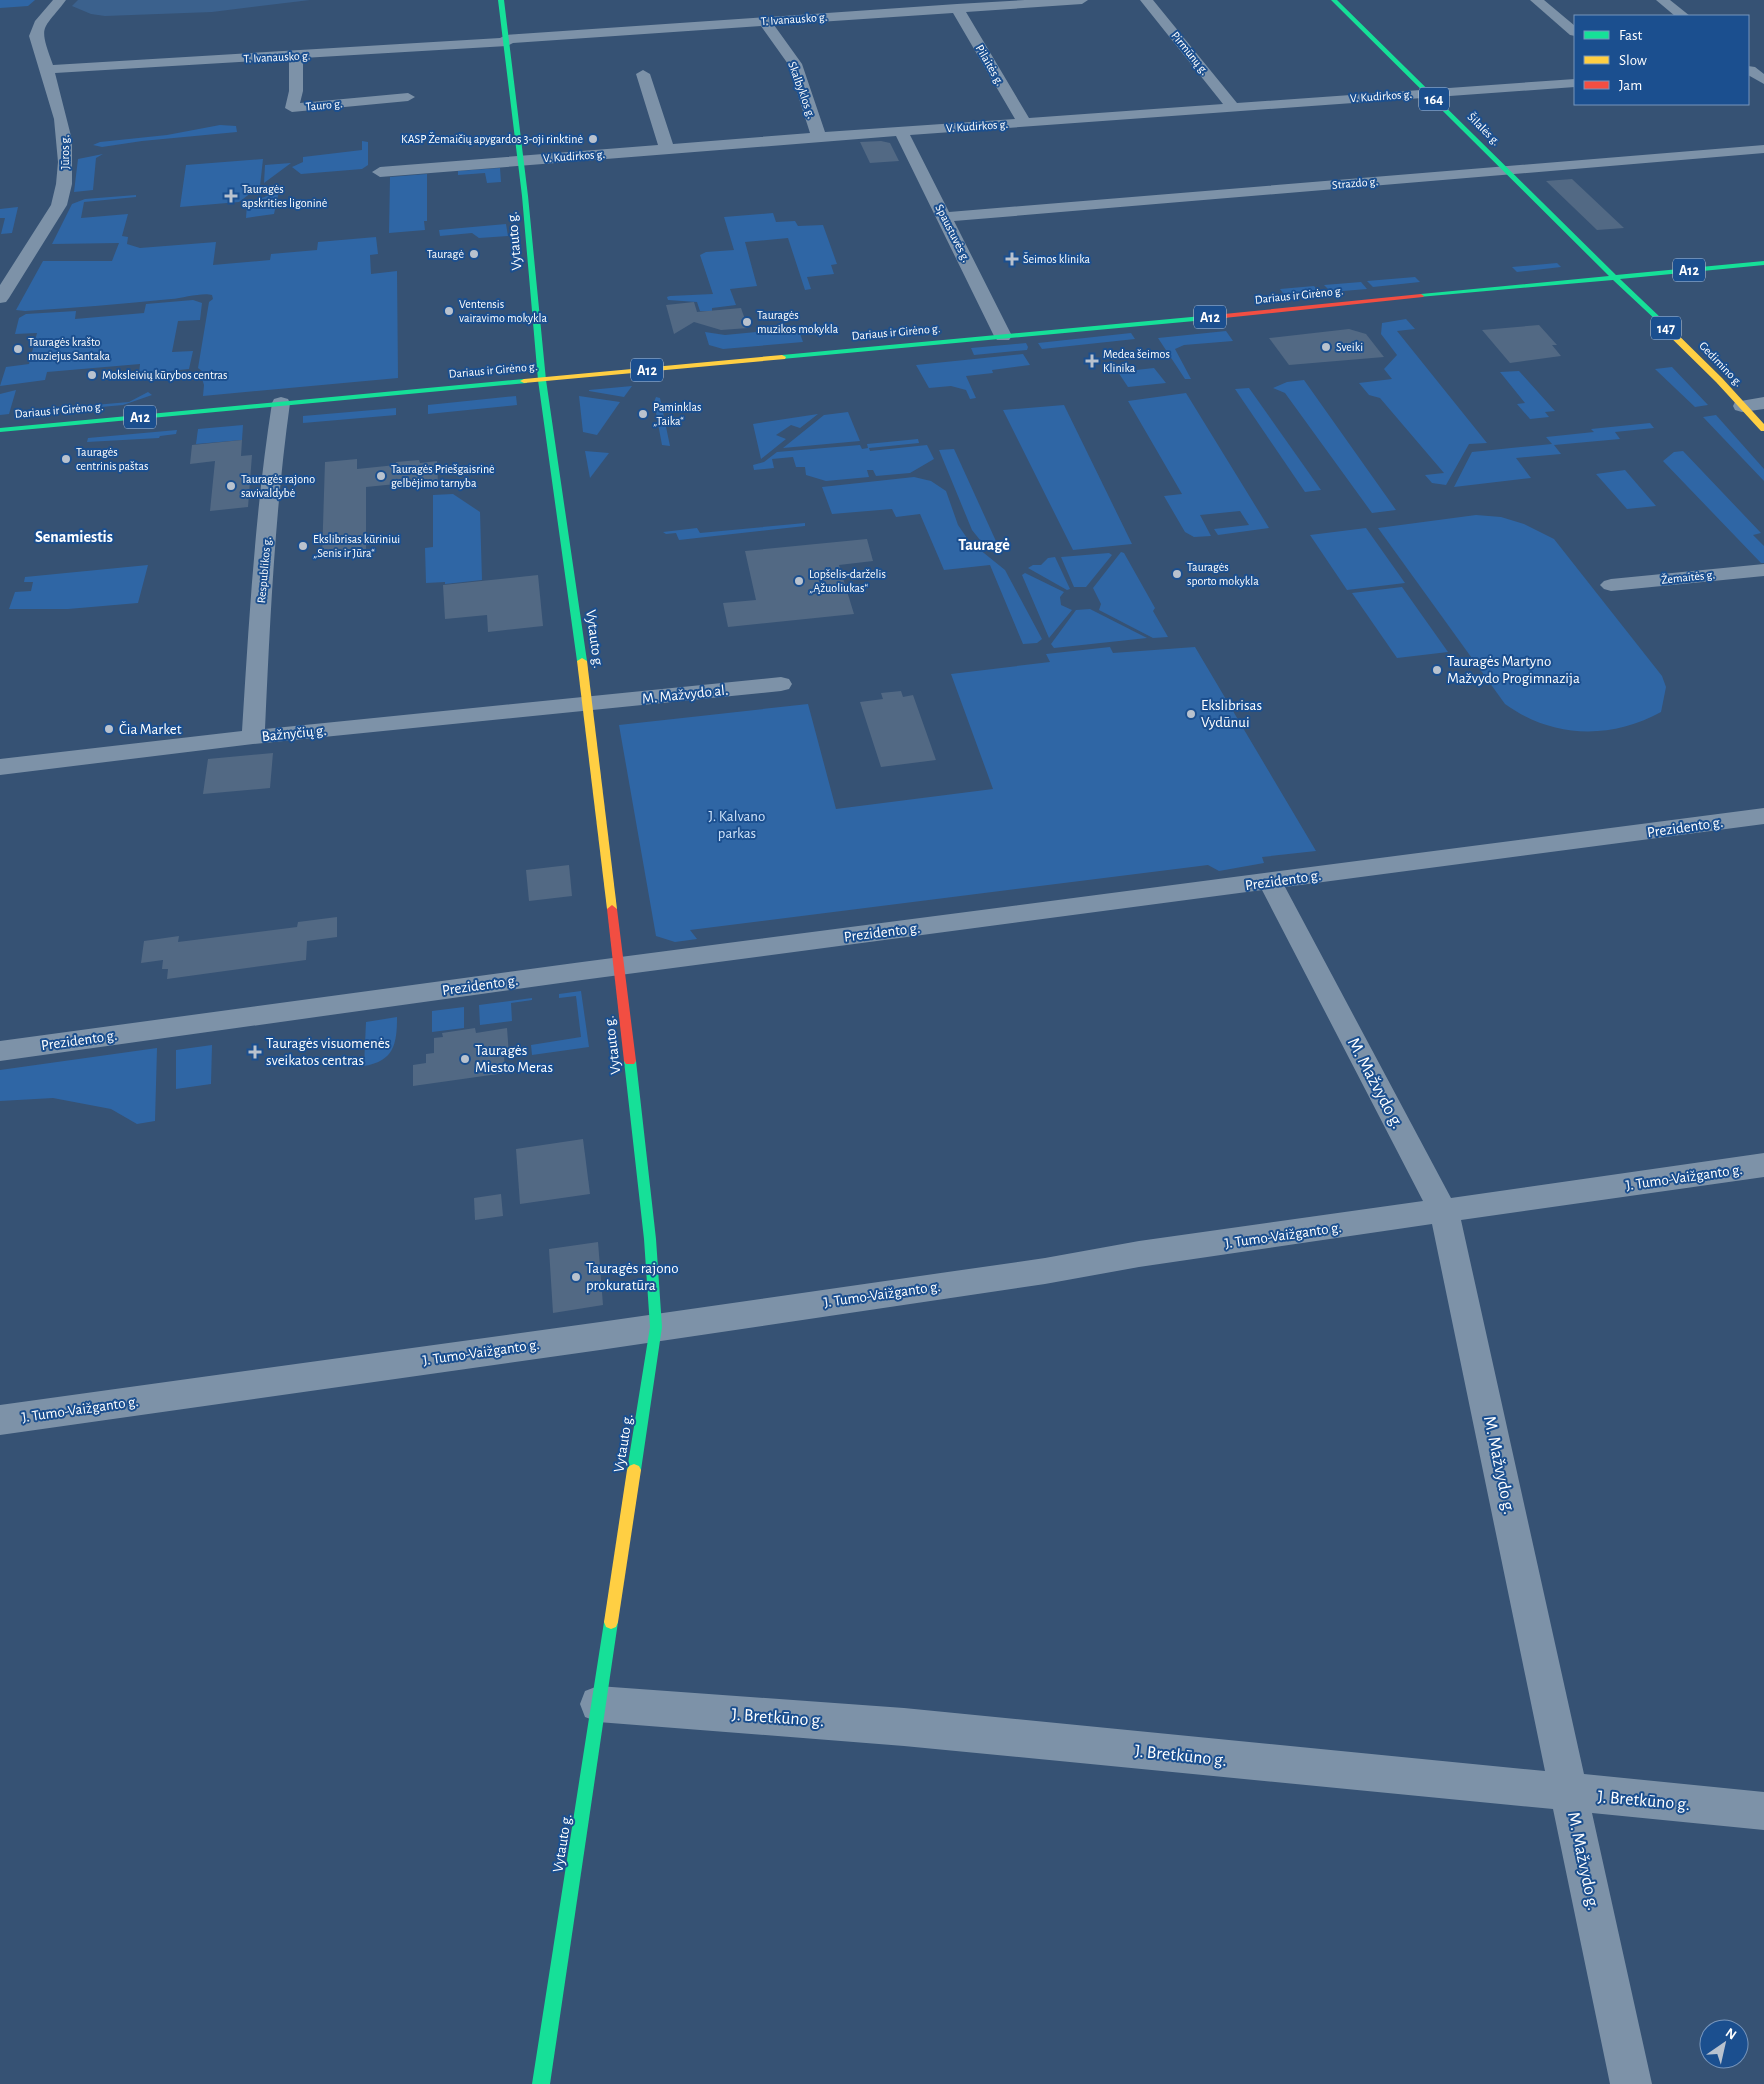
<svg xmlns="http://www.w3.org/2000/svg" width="1764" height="2084" font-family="'Alegreya Sans',sans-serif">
  <rect width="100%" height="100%" fill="#365274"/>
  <g fill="#2f66a5">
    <polygon points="0,0 35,0 28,6 0,8"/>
    <polygon points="220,125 236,126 237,132 142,141 102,147 93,145 100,142 167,135"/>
    <polygon points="362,141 368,142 368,165 362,169 301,174 292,167 303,162 303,157 362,150"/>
    <polygon points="103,154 96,158 93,190 74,192 78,159"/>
    <polygon points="263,159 260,186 239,202 180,207 186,165"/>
    <polygon points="291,163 264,183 265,165"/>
    <polygon points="500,168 501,182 487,183 485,173 458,175 458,171"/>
    <polygon points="427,174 427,221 424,221 425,230 389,233 390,177"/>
    <polygon points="279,191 274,214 246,218 247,204"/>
    <path d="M 136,195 L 136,197 L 84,202 L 81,218 L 128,214 L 122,236 L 128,237 L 127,244 L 140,248 L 216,242 L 213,265 L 270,260 L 271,254 L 317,250 L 318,242 L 376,237 L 378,254 L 370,255 L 371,274 L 397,271 L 398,378 L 203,396 L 204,385 L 201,375 L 203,372 L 198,368 L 209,302 L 213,299 L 212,295 C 203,292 183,298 171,299 C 123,304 74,308 25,311 L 16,310 L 43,261 L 112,261 L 119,243 L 52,244 L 72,204 L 85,199 Z"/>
    <polygon points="18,207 12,233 1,234 5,218 0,218 0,209"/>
    <polygon points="773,213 776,222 795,221 798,226 823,225 837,264 831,265 834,274 807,277 811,289 805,290 788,238 745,242 757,286 730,289 736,305 712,308 712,311 700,311 697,302 668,300 667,297 670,296 713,294 700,255 706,252 734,250 724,217"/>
    <polygon points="506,224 508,236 479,238 472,233 440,236 439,230"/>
    <polygon points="1557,263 1561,267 1517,272 1512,267"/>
    <polygon points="1415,277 1420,282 1373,287 1367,281"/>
    <polygon points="1361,282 1367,289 1331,292 1324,285"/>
    <polygon points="1314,286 1320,293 1286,297 1280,289"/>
    <polygon points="193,300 202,303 200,320 178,321 172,352 193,351 189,369 139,374 140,364 47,372 45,380 0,386 6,367 29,364 37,333 15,334 19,318 26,314 76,311 75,319 144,313 146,304"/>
    <polygon points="1406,319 1415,329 1397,331 1487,443 1469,444 1446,485 1432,483 1425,475 1444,473 1380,398 1369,395 1359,383 1392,379 1384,369 1397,355 1381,334 1382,323"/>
    <polygon points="798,328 803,342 723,349 709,345 705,332 725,335"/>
    <polygon points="1226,331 1233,341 1184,345 1175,349 1191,379 1185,379 1158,338"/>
    <polygon points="1131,333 1135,339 1042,349 1038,343"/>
    <polygon points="1026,343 1028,347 1027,350 974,355 971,348"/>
    <polygon points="1023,354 1030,365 992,370 993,373 966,376 976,398 970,399 966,390 951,386 929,388 916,365"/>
    <polygon points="1672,367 1708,405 1695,407 1655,369"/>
    <polygon points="1154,368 1166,383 1128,387 1118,372"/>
    <polygon points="1519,371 1555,411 1545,412 1549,417 1530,419 1517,404 1525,403 1500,372"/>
    <polygon points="1304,380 1396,510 1372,513 1285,393 1273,388 1287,382"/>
    <polygon points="632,386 624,397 589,391 589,390"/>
    <polygon points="1249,388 1321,490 1305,492 1235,389"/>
    <polygon points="16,390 9,414 0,415 0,394"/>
    <polygon points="148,392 152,395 123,405 24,414 25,411 129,402"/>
    <polygon points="1186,393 1269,528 1218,535 1214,529 1249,525 1240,511 1200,515 1211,536 1194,537 1185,532 1164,496 1182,494 1128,401"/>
    <polygon points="516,396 517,405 428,414 428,405"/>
    <polygon points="579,396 620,402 597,435 583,432"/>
    <polygon points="656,397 660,398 670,446 662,445 654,402"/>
    <polygon points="1064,405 1132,544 1073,550 1003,410"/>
    <polygon points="396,408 396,415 303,423 303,416"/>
    <polygon points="848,412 860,441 783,448 824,415"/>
    <polygon points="818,414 800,428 791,425 776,435 786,439 761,459 753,424"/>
    <polygon points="1716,415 1764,469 1764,481 1703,417"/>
    <polygon points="1650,423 1654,428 1615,432 1620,439 1554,445 1561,454 1516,458 1531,478 1454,487 1472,452 1552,444 1546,437 1594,432 1591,429"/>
    <polygon points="243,425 242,440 196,444 198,429"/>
    <polygon points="177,430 176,434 160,436 159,438 87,442 88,438"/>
    <polygon points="918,439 919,443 869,448 870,451 927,445 934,459 910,473 876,476 873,470 867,470 869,477 826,481 806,475 805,467 796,467 793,457 772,459 774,468 754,470 753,465 764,462 777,452 860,445 862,449 868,448 867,444"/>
    <polygon points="954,449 1000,550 980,540 972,530 939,450"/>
    <polygon points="585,451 609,453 590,478"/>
    <polygon points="1683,451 1761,533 1753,535 1764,546 1764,563 1761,563 1663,461 1674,452"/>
    <polygon points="1625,470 1656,506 1627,509 1596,474"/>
    <polygon points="914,477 931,481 946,491 958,525 969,541 1005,570 1042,639 1037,643 1023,644 990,565 944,570 920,514 896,517 892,509 832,514 822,487"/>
    <polygon points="453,494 480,512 482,580 445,584 445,582 426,583 425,548 433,547 433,495"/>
    <path d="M 1476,515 L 1501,517 L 1524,524 L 1554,539 L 1662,676 L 1666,687 L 1661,712 C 1610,740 1552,738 1505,704 L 1378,528 Z"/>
    <polygon points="805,523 805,526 679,540 676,533 666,534 663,532 697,528 700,533"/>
    <polygon points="1366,528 1405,583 1347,590 1310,535"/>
    <polygon points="1121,552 1124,553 1155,608 1153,611 1168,637 1153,638 1099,610 1101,604 1093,588"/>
    <polygon points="1109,553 1112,555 1086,587 1074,587 1061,557"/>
    <polygon points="1055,557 1070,589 1067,590 1028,568 1033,565 1041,565 1048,558"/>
    <polygon points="148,565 138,603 68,609 9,609 15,592 31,591 33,582 24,582 25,577"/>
    <polygon points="1025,573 1064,592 1060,597 1061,605 1072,610 1049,638 1022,575"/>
    <polygon points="1402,587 1448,652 1397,658 1352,593"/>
    <polygon points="1090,609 1147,638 1054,648 1051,644 1076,610"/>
    <polygon points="1110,647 1113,653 1195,647 1316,851 1262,857 1264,863 1219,871 1208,865 690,930 697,939 675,942 656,936 619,725 808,704 836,809 993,789 951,674 1050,662 1046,654"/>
    <polygon points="581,991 589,1047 532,1055 531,1045 581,1037 576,996 559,998 559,994"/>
    <polygon points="532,998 532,1000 511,1003 512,1021 480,1025 479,1005"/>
    <polygon points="464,1007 464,1028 432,1032 432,1011"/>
    <path d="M 397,1017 C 397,1044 394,1061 364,1066 L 366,1022 Z"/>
    <polygon points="212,1045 211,1084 176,1089 176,1050"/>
    <polygon points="157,1048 155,1121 137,1124 111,1109 53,1098 0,1101 0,1070"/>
  </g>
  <polygon fill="#3b618d" points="78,0 310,0 212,12 105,16 91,14 72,6"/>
  <g fill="#526984">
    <polygon points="881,141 890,143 899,161 870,163 860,142"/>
    <polygon points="1572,179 1624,228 1597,230 1546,181"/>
    <polygon points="694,302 697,312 741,308 748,328 721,330 694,322 674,334 666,305"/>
    <polygon points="1539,325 1557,345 1552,345 1561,356 1510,363 1482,330"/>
    <polygon points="1349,329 1366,334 1384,357 1289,365 1269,338"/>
    <polygon points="242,440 241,456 252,455 248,507 210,511 215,461 190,464 192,445"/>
    <polygon points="357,459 357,469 396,465 396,462 419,460 420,463 437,461 438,485 406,488 406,483 366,487 366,553 322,557 325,462"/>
    <polygon points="867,539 873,561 839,565 854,614 728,627 723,603 756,600 745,551"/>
    <polygon points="538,575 543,626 488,632 487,615 445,619 443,585"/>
    <polygon points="901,691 903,697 913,695 936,760 881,767 860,702 883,699 881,693"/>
    <polygon points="273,753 270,788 203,794 208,759"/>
    <polygon points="569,865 572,896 529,901 526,870"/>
    <polygon points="337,917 337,937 307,941 306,960 167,979 168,969 162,969 163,960 141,963 144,941 179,936 178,942 297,927 298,922"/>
    <polygon points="475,1028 476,1033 507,1028 509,1055 504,1056 505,1073 413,1086 413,1065 426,1063 426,1054 434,1053 434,1038 443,1037 442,1033"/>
    <polygon points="583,1139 590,1194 520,1204 516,1149"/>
    <polygon points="501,1194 503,1216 475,1220 474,1198"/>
    <polygon points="598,1242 603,1305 553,1313 549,1249"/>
  </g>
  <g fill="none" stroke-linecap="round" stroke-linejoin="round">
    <g fill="#7d92a8" fill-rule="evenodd">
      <path d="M 53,0 L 66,0 C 42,32 38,23 53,65 L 500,38 L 506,35 L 957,4 L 1025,0 L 1088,0 L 1082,4 L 966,12 L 1029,118 L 1223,104 L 1140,0 L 1153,0 L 1237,103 L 1575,79 L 1575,87 L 910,135 L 949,212 L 1764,145 L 1764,153 L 954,221 L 1012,336 L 1009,340 L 997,340 L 994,336 L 896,136 L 380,177 L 372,172 L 380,167 L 658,145 L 636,74 L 643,70 L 650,74 L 673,144 L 810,133 L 788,64 L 761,26 L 513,43 L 507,46 L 303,58 L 303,91 L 300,103 L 408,93 L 415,97 L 408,101 L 292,112 L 285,108 L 289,91 L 289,59 L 55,73 L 72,140 L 72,184 L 67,205 L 9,298 L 6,302 L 0,303 L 0,285 L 51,205 L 56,184 L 58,162 L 54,119 L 29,36 L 35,21 ZM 953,13 L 1015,119 L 825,132 L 802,64 L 774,25 Z"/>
      <polygon points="1530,0 1544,0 1575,26 1575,36 1570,35"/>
      <polygon points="1656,0 1670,0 1690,16 1675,16"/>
      <polygon points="1748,66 1755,67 1764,74 1764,84 1748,75"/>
      <path d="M 281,397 L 288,399 L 290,403 C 275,511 270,620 265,729 L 781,677 L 789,679 L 792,684 L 789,689 L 781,691 L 253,744 L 0,775 L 0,759 L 242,731 C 249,621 255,512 272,403 L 274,399 Z"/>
      <polygon points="1764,397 1764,409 1742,412 1735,410 1733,406 1735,402"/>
      <polygon points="1764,564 1764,576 1611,591 1604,589 1600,585 1604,581 1611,579"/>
      <polygon points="1764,808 1764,824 1285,887 1451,1198 1764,1153 1764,1177 1461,1220 1584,1774 1764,1792 1764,1830 1592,1813 1652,2084 1610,2084 1553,1809 904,1746 598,1722 585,1717 580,1704 585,1691 598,1686 904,1708 1545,1771 1432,1224 1139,1267 1045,1284 600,1350 0,1435 0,1405 600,1322 1045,1258 1139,1241 1423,1201 1262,890 582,980 0,1061 0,1041 582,962"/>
    </g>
    <g fill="#16e098" fill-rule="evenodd">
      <polygon points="498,0 504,0 528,196 546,380 587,661 582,664 577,661 538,380 522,196"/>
      <polygon points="1331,0 1337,0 1616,275 1764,261 1764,265 1620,279 1661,318 1661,322 1658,322 1613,280 1419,297 1418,296 1421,294 1609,276"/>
      <polygon points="1224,314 1228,316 1227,318 782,359 778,357 782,355"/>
      <polygon points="524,379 527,379 527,383 0,432 0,428"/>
      <polygon points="630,1057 634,1058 636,1061 656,1239 662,1327 641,1470 639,1474 634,1476 629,1474 627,1470 650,1327 644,1239 624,1061 626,1058"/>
      <polygon points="611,1615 616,1617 618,1622 550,2084 532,2084 604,1622 606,1617"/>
    </g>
    <g fill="#ffcf43" fill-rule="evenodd">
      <polygon points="1655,318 1661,318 1722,378 1764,424 1764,431 1761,431 1716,382 1655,322"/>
      <polygon points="782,355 786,357 785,359 524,383 520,381 524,379"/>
      <polygon points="582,658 587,661 617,909 612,913 607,909 577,661"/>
      <polygon points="634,1464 639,1466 641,1470 618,1622 616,1627 611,1629 606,1627 604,1622 627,1470 629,1466"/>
    </g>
    <g fill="#f24e42" fill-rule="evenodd">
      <polygon points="1421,294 1424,296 1423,297 1224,318 1220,316 1224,314"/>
      <polygon points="612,905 617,909 636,1061 634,1064 626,1064 624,1061 607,909"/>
    </g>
  </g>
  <g fill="#b9c2ce" stroke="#1b4f8f" stroke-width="2">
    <circle cx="593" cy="139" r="5"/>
    <path d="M228.5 188.5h5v5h5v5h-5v5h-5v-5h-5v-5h5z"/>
    <circle cx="474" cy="254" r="5"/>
    <path d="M1009.5 251.5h5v5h5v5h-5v5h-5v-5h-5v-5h5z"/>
    <circle cx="449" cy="311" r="5"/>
    <circle cx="747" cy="322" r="5"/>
    <circle cx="1326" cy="347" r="5"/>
    <circle cx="18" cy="349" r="5"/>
    <path d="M1089.5 353.5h5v5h5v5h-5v5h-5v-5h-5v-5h5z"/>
    <circle cx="92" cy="375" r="5"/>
    <circle cx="643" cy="414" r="5"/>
    <circle cx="66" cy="459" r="5"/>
    <circle cx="381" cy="476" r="5"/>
    <circle cx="231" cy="486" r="5"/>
    <circle cx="303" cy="546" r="5"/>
    <circle cx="1177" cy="574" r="5"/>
    <circle cx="799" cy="581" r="5"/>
    <circle cx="1437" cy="670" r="5"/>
    <circle cx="1191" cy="714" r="5"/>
    <circle cx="109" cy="729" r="5"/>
    <path d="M252.5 1044.5h5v5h5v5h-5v5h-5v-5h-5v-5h5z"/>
    <circle cx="465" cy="1059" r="5"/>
    <circle cx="576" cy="1277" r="5"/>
  </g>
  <g text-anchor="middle" stroke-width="4" stroke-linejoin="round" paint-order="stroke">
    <g font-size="12" fill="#fff" stroke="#1b4f8f">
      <text transform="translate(794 19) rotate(-4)" y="4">T. Ivanausko g.</text>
      <text transform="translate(1190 53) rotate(51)" y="4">Pirmūnų g.</text>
      <text transform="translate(277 57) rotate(-3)" y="4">T. Ivanausko g.</text>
      <text transform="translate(990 65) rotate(60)" y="4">Pilaitės g.</text>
      <text transform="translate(802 90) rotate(70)" y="4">Skalbyklos g.</text>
      <text transform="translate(1381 96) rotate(-4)" y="4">V. Kudirkos g.</text>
      <text transform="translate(324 105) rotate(-5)" y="4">Tauro g.</text>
      <text transform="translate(977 126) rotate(-4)" y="4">V. Kudirkos g.</text>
      <text transform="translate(1484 129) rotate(45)" y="4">Šilalės g.</text>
      <text transform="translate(65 152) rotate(-90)" y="4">Jūros g.</text>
      <text transform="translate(574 156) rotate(-4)" y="4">V. Kudirkos g.</text>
      <text transform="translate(1355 183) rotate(-5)" y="4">Strazdo g.</text>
      <text transform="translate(953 233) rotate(63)" y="4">Spaustuvės g.</text>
      <text transform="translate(1299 295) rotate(-6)" y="4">Dariaus ir Girėno g.</text>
      <text transform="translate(896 332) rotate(-5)" y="4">Dariaus ir Girėno g.</text>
      <text transform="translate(1721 364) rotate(46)" y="4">Gedimino g.</text>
      <text transform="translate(493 370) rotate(-5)" y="4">Dariaus ir Girėno g.</text>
      <text transform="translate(59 410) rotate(-5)" y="4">Dariaus ir Girėno g.</text>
      <text transform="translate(264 570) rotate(-85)" y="4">Respublikos g.</text>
      <text transform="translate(1688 577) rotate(-6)" y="4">Žemaitės g.</text>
    </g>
    <g font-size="12" fill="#fff" stroke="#1b4f8f" text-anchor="start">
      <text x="583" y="143" text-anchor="end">KASP Žemaičių apygardos 3-oji rinktinė</text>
      <text x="242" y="193">Tauragės<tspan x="242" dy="14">apskrities ligoninė</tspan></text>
      <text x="464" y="258" text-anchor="end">Tauragė</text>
      <text x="1023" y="263">Šeimos klinika</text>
      <text x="459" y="308">Ventensis<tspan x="459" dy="14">vairavimo mokykla</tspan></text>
      <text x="757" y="319">Tauragės<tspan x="757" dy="14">muzikos mokykla</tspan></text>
      <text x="28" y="346">Tauragės krašto<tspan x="28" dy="14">muziejus Santaka</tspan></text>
      <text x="1336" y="351">Sveiki</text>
      <text x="1103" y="358">Medea šeimos<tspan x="1103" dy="14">Klinika</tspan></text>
      <text x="102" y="379">Moksleivių kūrybos centras</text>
      <text x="653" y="411">Paminklas<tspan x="653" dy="14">„Taika“</tspan></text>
      <text x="76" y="456">Tauragės<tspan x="76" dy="14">centrinis paštas</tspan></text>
      <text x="391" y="473">Tauragės Priešgaisrinė<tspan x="391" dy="14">gelbėjimo tarnyba</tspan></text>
      <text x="241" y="483">Tauragės rajono<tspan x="241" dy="14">savivaldybė</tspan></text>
      <text x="313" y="543">Ekslibrisas kūriniui<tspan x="313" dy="14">„Senis ir Jūra“</tspan></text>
      <text x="1187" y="571">Tauragės<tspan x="1187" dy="14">sporto mokykla</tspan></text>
      <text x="809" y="578">Lopšelis-darželis<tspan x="809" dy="14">„Ąžuoliukas“</tspan></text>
    </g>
    <g fill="#1b4f8f" stroke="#bbcadd" stroke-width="1">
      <rect x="1419" y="87.5" width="30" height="23" rx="4"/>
      <rect x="1673" y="258.5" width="32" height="23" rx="4"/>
      <rect x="1194" y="305.5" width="32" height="23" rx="4"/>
      <rect x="1651" y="316.5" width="30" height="23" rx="4"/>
      <rect x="631" y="358.5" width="32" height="23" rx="4"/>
      <rect x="124" y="405.5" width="32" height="23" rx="4"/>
    </g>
    <g font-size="14" font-weight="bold" fill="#fff">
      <text x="1434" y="104">164</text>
      <text x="1689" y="275">A12</text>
      <text x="1210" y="322">A12</text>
      <text x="1666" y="333">147</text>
      <text x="647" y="375">A12</text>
      <text x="140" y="422">A12</text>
    </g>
    <g font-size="15" fill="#fff" stroke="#1b4f8f">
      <text transform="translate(514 241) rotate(-95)" y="5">Vytauto g.</text>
      <text transform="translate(595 639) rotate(82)" y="5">Vytauto g.</text>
      <text transform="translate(685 694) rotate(-6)" y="5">M. Mažvydo al.</text>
      <text transform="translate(294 733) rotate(-6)" y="5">Bažnyčių g.</text>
      <text transform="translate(1685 827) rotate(-8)" y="5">Prezidento g.</text>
      <text transform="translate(1283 880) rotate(-8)" y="5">Prezidento g.</text>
      <text transform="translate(882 932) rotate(-7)" y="5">Prezidento g.</text>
      <text transform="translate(480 985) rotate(-8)" y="5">Prezidento g.</text>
      <text transform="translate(79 1040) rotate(-8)" y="5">Prezidento g.</text>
      <text transform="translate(612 1045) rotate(-97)" y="5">Vytauto g.</text>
      <text transform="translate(1684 1177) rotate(-8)" y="5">J. Tumo-Vaižganto g.</text>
      <text transform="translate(1283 1235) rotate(-8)" y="5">J. Tumo-Vaižganto g.</text>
      <text transform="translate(882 1294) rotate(-8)" y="5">J. Tumo-Vaižganto g.</text>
      <text transform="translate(481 1352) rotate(-8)" y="5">J. Tumo-Vaižganto g.</text>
      <text transform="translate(80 1409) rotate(-8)" y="5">J. Tumo-Vaižganto g.</text>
      <text transform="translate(623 1443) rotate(-81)" y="5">Vytauto g.</text>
      <text transform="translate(562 1843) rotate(-81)" y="5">Vytauto g.</text>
    </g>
    <g font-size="15" fill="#fff" stroke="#1b4f8f" text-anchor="start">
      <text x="1447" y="666">Tauragės Martyno<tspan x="1447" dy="17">Mažvydo Progimnazija</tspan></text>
      <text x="1201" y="710">Ekslibrisas<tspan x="1201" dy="17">Vydūnui</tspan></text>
      <text x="119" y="734">Čia Market</text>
      <text x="266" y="1048">Tauragės visuomenės<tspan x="266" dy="17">sveikatos centras</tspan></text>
      <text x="475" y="1055">Tauragės<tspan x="475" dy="17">Miesto Meras</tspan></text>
      <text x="586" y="1273">Tauragės rajono<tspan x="586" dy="17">prokuratūra</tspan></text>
    </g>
    <g font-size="15" fill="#cfe3fa" stroke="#1b4f8f">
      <text x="737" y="821">J. Kalvano<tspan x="737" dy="17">parkas</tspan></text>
    </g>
    <g font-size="16" font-weight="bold" fill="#fff" stroke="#1b4f8f">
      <text x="74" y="542">Senamiestis</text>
      <text x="984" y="550">Tauragė</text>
    </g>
    <g font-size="18" fill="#fff" stroke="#1b4f8f">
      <text transform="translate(1376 1083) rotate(62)" y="6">M. Mažvydo g.</text>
      <text transform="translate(1500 1465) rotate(78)" y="6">M. Mažvydo g.</text>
      <text transform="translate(778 1717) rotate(4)" y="6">J. Bretkūno g.</text>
      <text transform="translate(1181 1755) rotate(6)" y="6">J. Bretkūno g.</text>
      <text transform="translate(1644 1800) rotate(5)" y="6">J. Bretkūno g.</text>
      <text transform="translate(1584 1861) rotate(78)" y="6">M. Mažvydo g.</text>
    </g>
  </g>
  <rect x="1574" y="15" width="175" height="90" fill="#1b4f8f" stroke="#7695bc"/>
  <rect x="1584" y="31" width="25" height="8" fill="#16e098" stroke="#7695bc"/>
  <text x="1619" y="40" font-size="15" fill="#ffffff">Fast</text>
  <rect x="1584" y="56" width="25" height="8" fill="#ffcf43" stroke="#7695bc"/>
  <text x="1619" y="65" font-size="15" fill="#ffffff">Slow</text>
  <rect x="1584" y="81" width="25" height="8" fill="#f24e42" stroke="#7695bc"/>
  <text x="1619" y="90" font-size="15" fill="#ffffff">Jam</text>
  <g transform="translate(1724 2044) rotate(34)"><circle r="24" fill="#1b4f8f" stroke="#7695bc"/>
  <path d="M0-4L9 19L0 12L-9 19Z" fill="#b9c2ce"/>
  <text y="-8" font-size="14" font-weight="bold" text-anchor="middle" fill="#ffffff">N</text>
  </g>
</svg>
